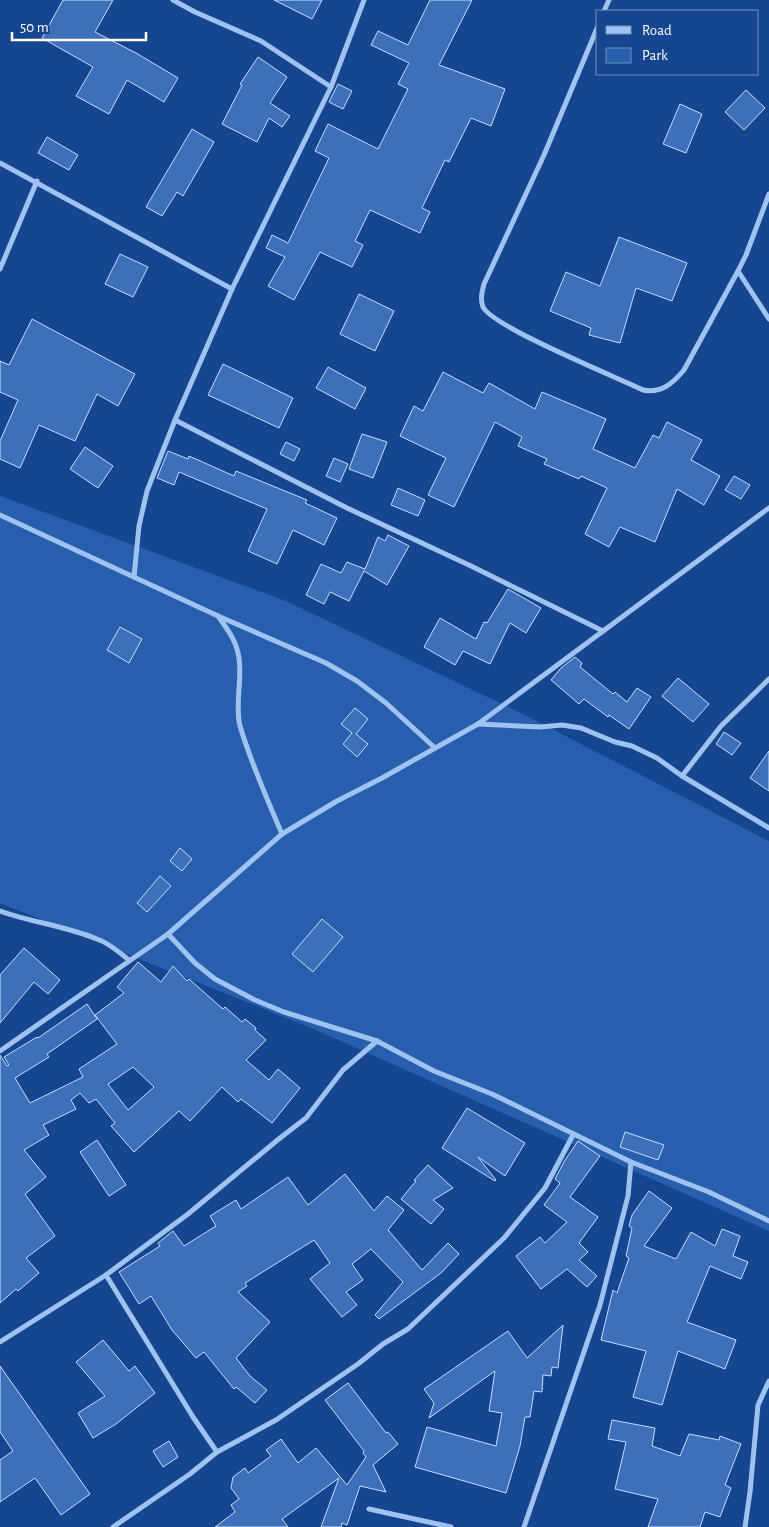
<svg xmlns="http://www.w3.org/2000/svg" width="769" height="1527" font-family="'Alegreya Sans',sans-serif">
  <rect width="100%" height="100%" fill="#15468f"/>
  <polygon fill="#275fae" points="0,496 286,601 519,712 769,841 769,1231 309,1027 0,903"/>
  <g fill="#3d70b8" stroke="#c7ddfc" fill-rule="evenodd">
    <polygon points="63,0 113,0 95,32 136,53 178,78 164,102 127,80 109,114 76,96 93,67 42,38"/>
    <polygon points="274,0 322,0 312,19"/>
    <polygon points="430,0 472,0 439,65 505,89 491,126 471,118 449,162 445,160 422,208 430,212 420,233 370,210 355,241 363,245 352,267 320,252 294,300 268,286 285,257 266,248 272,235 288,243 329,158 315,151 328,124 378,149 408,89 398,84 409,63 371,45 378,31 408,45"/>
    <polygon points="258,57 287,77 270,103 290,116 282,127 269,118 257,142 222,124 242,85 240,84"/>
    <polygon points="338,84 352,91 343,109 329,102"/>
    <polygon points="746,90 765,108 744,130 725,112"/>
    <polygon points="680,104 702,114 686,153 663,144"/>
    <polygon points="192,129 214,142 183,196 177,192 162,216 146,207"/>
    <polygon points="47,137 78,155 69,170 38,153"/>
    <polygon points="619,237 687,263 672,301 636,288 620,343 589,335 591,328 550,311 566,272 600,286"/>
    <polygon points="120,254 148,267 133,297 105,284"/>
    <polygon points="359,294 394,311 375,351 340,334"/>
    <polygon points="32,319 135,374 118,406 97,394 75,441 39,425 20,468 0,459 0,441 18,400 0,392 0,361 9,365"/>
    <polygon points="223,364 293,398 279,428 208,395"/>
    <polygon points="328,367 366,388 355,409 316,388"/>
    <polygon points="443,372 483,393 489,383 535,409 542,392 606,419 593,449 635,468 653,435 659,438 667,422 702,440 691,460 720,476 704,505 677,489 655,542 620,527 609,547 585,534 607,488 581,476 579,479 544,464 547,459 518,446 522,437 495,422 454,507 428,495 446,458 400,436 414,406 423,411"/>
    <polygon points="362,434 387,442 373,478 349,469"/>
    <polygon points="286,442 300,449 294,461 280,454"/>
    <polygon points="85,447 113,466 98,488 70,469"/>
    <polygon points="168,451 188,459 189,456 234,476 236,471 307,500 305,503 337,518 324,545 293,530 277,564 248,551 267,509 179,472 174,485 157,478"/>
    <polygon points="334,458 348,464 340,482 326,476"/>
    <polygon points="734,476 750,485 741,499 725,490"/>
    <polygon points="398,488 425,500 418,516 391,505"/>
    <polygon points="388,535 409,546 387,585 364,571 349,601 330,592 324,604 306,595 321,564 341,573 347,562 365,569 378,537 385,541"/>
    <polygon points="508,589 541,608 526,633 510,623 490,664 463,651 455,665 424,647 440,618 476,639 484,622 487,623"/>
    <polygon points="120,627 142,639 129,663 107,650"/>
    <polygon points="575,657 582,663 580,667 613,694 615,692 627,702 637,688 651,697 629,729 609,715 608,717 584,699 579,704 551,680 561,668"/>
    <polygon points="678,678 709,704 693,722 662,696"/>
    <polygon points="355,708 368,719 356,734 368,744 357,757 343,744 352,733 341,724"/>
    <polygon points="724,732 741,743 732,755 716,744"/>
    <polygon points="769,751 769,791 750,778"/>
    <polygon points="180,848 192,859 182,871 170,861"/>
    <polygon points="160,876 171,886 147,912 137,903"/>
    <polygon points="322,919 343,937 313,972 292,954"/>
    <polygon points="24,948 60,980 48,994 34,982 0,1023 0,975"/>
    <path d="M 138,962 L 161,982 L 173,966 L 187,981 L 189,979 L 223,1009 L 225,1007 L 242,1022 L 245,1019 L 256,1028 L 255,1030 L 266,1040 L 246,1060 L 269,1080 L 278,1069 L 300,1088 L 272,1123 L 241,1099 L 238,1102 L 222,1087 L 190,1121 L 179,1111 L 134,1152 L 111,1126 L 115,1123 L 96,1099 L 89,1103 L 80,1093 L 71,1100 L 76,1109 L 43,1125 L 49,1135 L 24,1150 L 46,1177 L 25,1194 L 55,1236 L 26,1258 L 39,1273 L 18,1291 L 16,1289 L 0,1303 L 0,1055 L 7,1066 L 9,1065 L 4,1057 L 37,1037 L 38,1038 L 87,1004 L 97,1019 L 47,1054 L 49,1057 L 15,1078 L 30,1103 L 83,1077 L 79,1069 L 117,1044 L 95,1015 L 124,993 L 117,987 ZM 133,1067 L 154,1087 L 128,1110 L 108,1084 Z"/>
    <polygon points="467,1108 525,1143 505,1176 478,1157 496,1180 495,1181 442,1148"/>
    <polygon points="625,1132 664,1145 658,1160 620,1147"/>
    <polygon points="97,1140 126,1185 109,1196 80,1152"/>
    <polygon points="578,1141 600,1156 570,1197 598,1217 579,1243 588,1252 579,1260 597,1276 587,1287 567,1269 541,1289 516,1256 540,1237 545,1243 567,1222 544,1205 560,1183 555,1179 565,1160"/>
    <polygon points="428,1165 453,1188 433,1200 444,1209 431,1224 401,1199 416,1181 414,1180"/>
    <polygon points="345,1174 374,1211 387,1196 404,1210 388,1230 422,1270 448,1243 459,1254 441,1273 379,1319 375,1315 403,1282 371,1249 352,1264 363,1280 346,1292 357,1305 342,1317 310,1279 330,1263 314,1240 245,1283 247,1286 238,1292 270,1322 236,1358 250,1376 267,1390 255,1403 236,1387 234,1389 204,1352 196,1358 172,1330 151,1296 139,1304 119,1272 160,1246 158,1243 173,1231 184,1246 216,1226 210,1216 236,1200 241,1209 288,1177 308,1205"/>
    <polygon points="649,1191 672,1208 644,1246 676,1259 691,1232 715,1246 722,1229 740,1236 733,1256 748,1262 741,1279 710,1266 687,1322 736,1340 725,1369 678,1351 662,1405 633,1397 646,1351 601,1340 613,1290 617,1293 629,1258 626,1256 632,1228 629,1226 632,1215"/>
    <polygon points="563,1325 558,1368 552,1367 551,1376 543,1375 542,1392 534,1391 530,1417 525,1417 520,1446 506,1493 415,1467 427,1427 496,1446 502,1413 489,1411 495,1371 429,1418 434,1403 424,1389 508,1331 527,1358"/>
    <polygon points="103,1340 129,1371 135,1366 155,1393 116,1424 93,1438 78,1413 105,1396 76,1362"/>
    <polygon points="0,1366 90,1494 61,1515 35,1478 0,1502 0,1460 13,1451 0,1432"/>
    <polygon points="348,1383 386,1433 388,1432 398,1444 373,1465 386,1492 360,1486 347,1525 342,1523 341,1527 321,1527 339,1478 282,1519 288,1527 215,1527 235,1512 231,1505 239,1499 231,1488 233,1477 245,1468 248,1473 271,1456 266,1450 281,1439 298,1463 316,1448 347,1485 366,1457 363,1453 364,1451 325,1400"/>
    <polygon points="612,1420 655,1428 652,1446 680,1456 689,1434 719,1440 720,1436 741,1444 725,1485 731,1488 720,1517 705,1512 700,1527 648,1527 658,1499 615,1489 626,1442 608,1439"/>
    <polygon points="169,1441 178,1457 163,1467 153,1451"/>
  </g>
  <g fill="none" stroke-linecap="round" stroke-linejoin="round">
    <g stroke="#a0c2f0" stroke-width="5">
      <polyline points="173,0 195,12 261,41 331,87"/>
      <polyline points="364,0 331,87 232,289 175,420 347,508 471,566 603,631"/>
      <polyline points="604,11 609,0"/>
      <path d="M 598,26 L 544,155 L 484,284 C 482,292 480,299 483,307 C 493,327 616,377 643,390 C 661,394 673,383 684,370 L 738,271"/>
      <polyline points="0,163 232,289"/>
      <polyline points="769,194 746,255 738,271 769,319"/>
      <polyline points="0,269 37,181"/>
      <polyline points="0,515 218,616 326,663 357,681 386,703 435,748"/>
      <polyline points="134,577 139,526 147,491 175,420"/>
      <path d="M 218,616 C 226,627 235,639 238,653 C 244,676 234,702 240,726 C 251,763 267,799 282,834"/>
      <polyline points="478,724 540,727 562,725 581,728 615,742 632,746 657,758 682,776 769,828"/>
      <polyline points="682,776 721,726 769,679"/>
      <path d="M 0,911 C 31,922 65,926 97,939 C 109,943 119,952 129,960"/>
      <polyline points="168,934 195,963 215,979 255,1000 284,1012 377,1041 434,1071 492,1094 631,1162 709,1192 769,1221"/>
      <polyline points="0,1051 168,934 282,834 337,801 382,778 478,724 769,508"/>
      <polyline points="106,1275 193,1417 217,1452"/>
      <polyline points="0,1342 106,1275 188,1214 280,1138 306,1118 343,1070 377,1041"/>
      <polyline points="369,1509 451,1527"/>
      <polyline points="113,1527 190,1474 217,1452 276,1420 358,1364 383,1344 408,1329 504,1238 545,1188 573,1135"/>
      <polyline points="524,1527 600,1305 628,1196 631,1162"/>
      <polyline points="745,1527 750,1492 758,1405 769,1381"/>
    </g>
  </g>
  <rect x="596" y="10" width="162" height="65" fill="#15468f" stroke="#7390bc"/>
  <rect x="606" y="26" width="25" height="8" fill="#a0c2f0" stroke="#7390bc"/>
  <text x="642" y="35" font-size="15" fill="#ffffff">Road</text>
  <rect x="606" y="48" width="25" height="15" fill="#275fae" stroke="#7390bc"/>
  <text x="642" y="60" font-size="15" fill="#ffffff">Park</text>
  <path d="M12 32v8h134v-8" fill="none" stroke="#ffffff" stroke-width="2.5"/>
  <text x="20" y="32" font-size="15" fill="#ffffff" stroke="#15468f" stroke-width="4" paint-order="stroke">50 m</text>
</svg>
